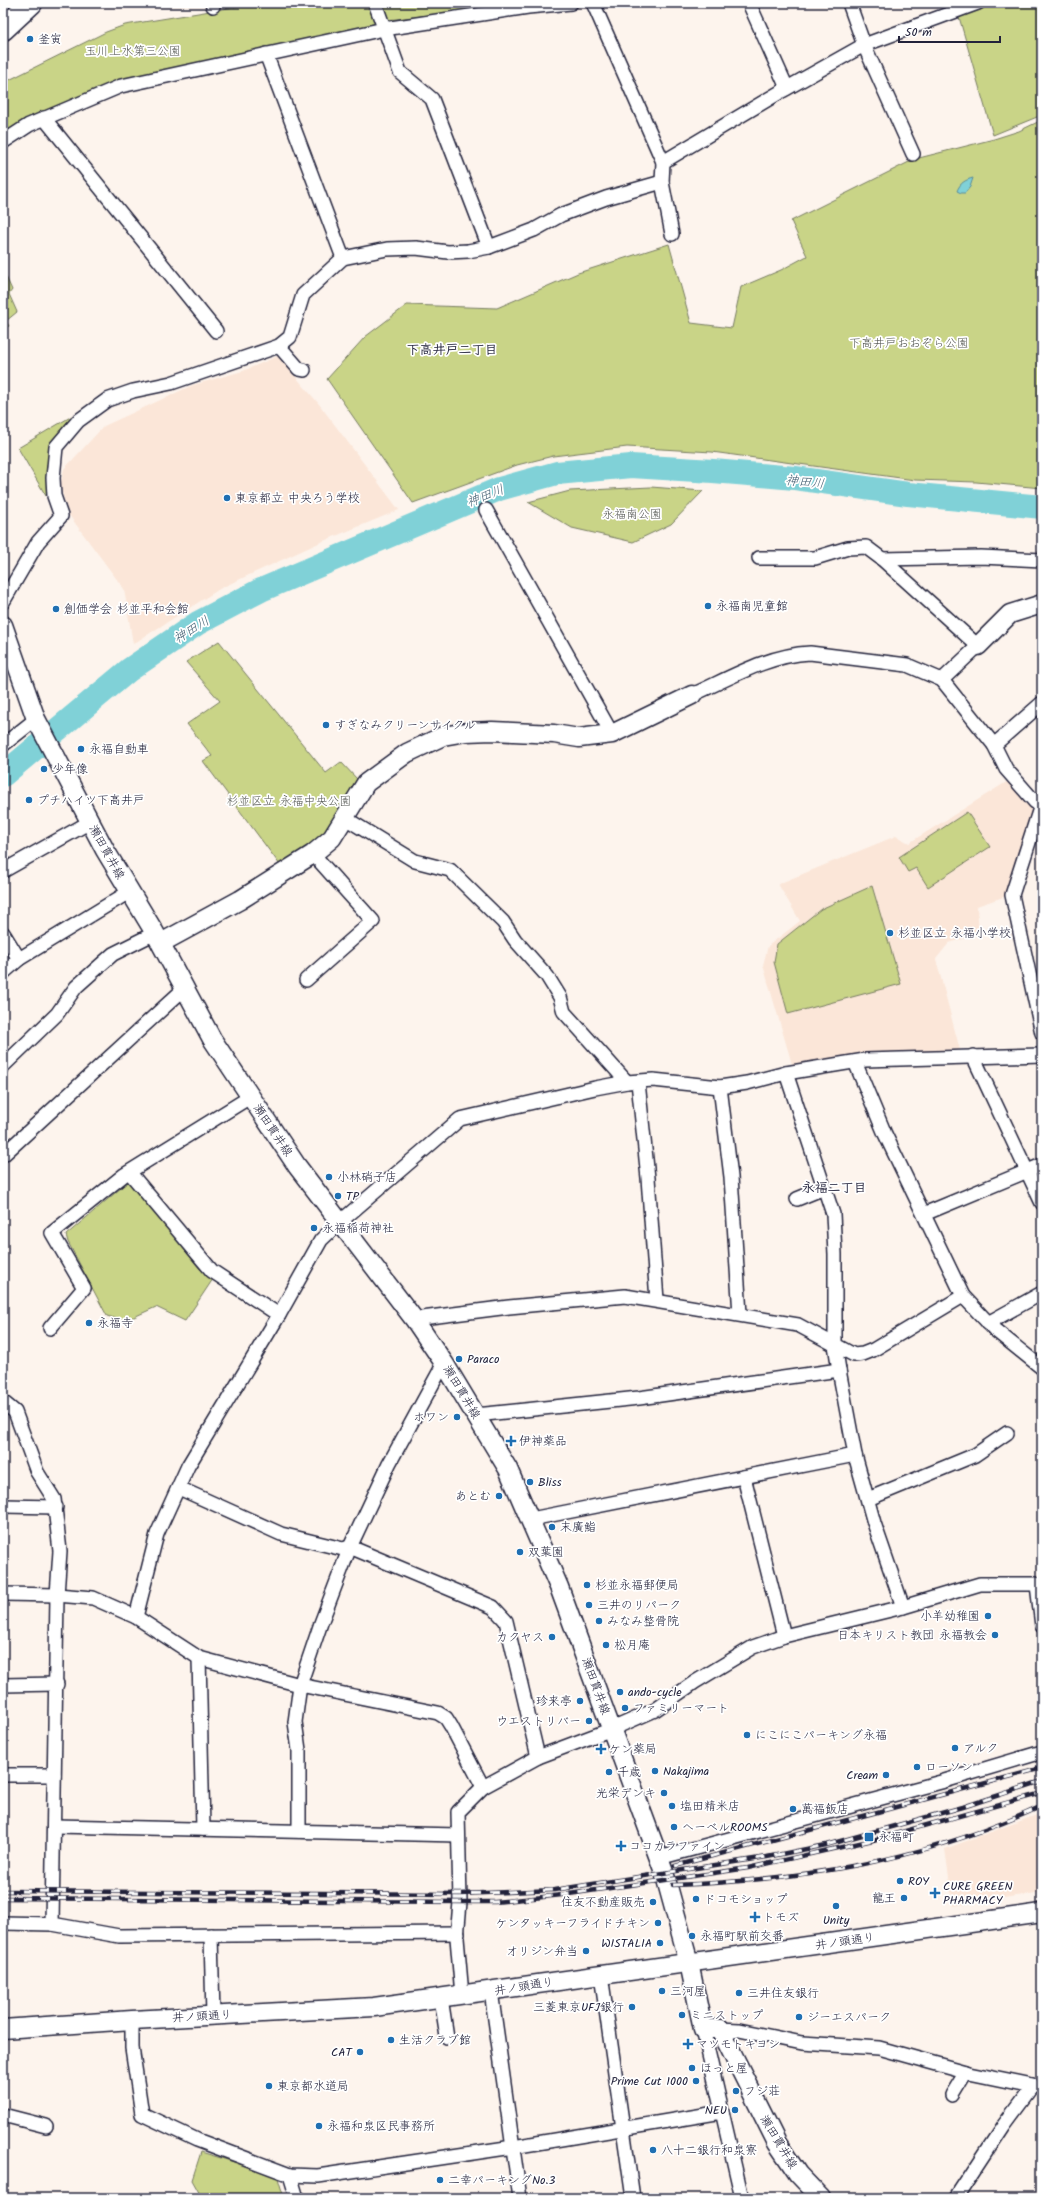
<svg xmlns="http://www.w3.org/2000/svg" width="1045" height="2201" font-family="Kalam,'Klee One',sans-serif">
  <rect width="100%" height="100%" fill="#fdf4ed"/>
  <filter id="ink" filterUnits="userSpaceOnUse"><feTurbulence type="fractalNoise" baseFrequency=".025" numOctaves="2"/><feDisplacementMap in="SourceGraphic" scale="8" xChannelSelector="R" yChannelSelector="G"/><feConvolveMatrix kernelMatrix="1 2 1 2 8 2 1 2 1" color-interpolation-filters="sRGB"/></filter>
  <g filter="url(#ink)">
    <g fill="#fbe6d8">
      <polygon points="278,356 319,404 399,510 321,542 221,588 133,644 124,589 69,515 60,486 64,469 104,426 193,385 243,371"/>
      <polygon points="1008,781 1034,812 1006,896 977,906 979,934 949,943 936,959 961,1054 794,1071 763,965 768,946 800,921 778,884 896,836 909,843"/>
      <polygon points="1042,1813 1042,1892 953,1906 945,1849"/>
    </g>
    <g fill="#c9d487" stroke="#767b61">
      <polygon points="259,3 370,3 376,22 368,30 189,66 3,137 3,83 106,32 125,25"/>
      <polygon points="381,3 520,3 520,5 387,20"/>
      <polygon points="978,3 1039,3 1042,14 1042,115 993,135 957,10"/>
      <polygon points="1042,120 1042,488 976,482 915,480 712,452 627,447 553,456 517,465 413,503 327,379 365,337 407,305 497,308 578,273 669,244 691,323 732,328 741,287 781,270 807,256 791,221 915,159 994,139 1019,131"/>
      <polygon points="3,270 12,290 9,294 17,312 6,321 9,326 3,329"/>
      <polygon points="72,416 76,419 53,445 51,495 46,496 18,448"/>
      <polygon points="651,487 703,491 671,524 633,542 572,528 528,502 570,491"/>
      <path d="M 219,641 L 326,773 L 341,762 L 357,779 C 349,797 341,816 328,831 C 315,846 296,855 280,865 L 203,761 L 212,756 L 187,724 L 220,701 L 186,662 Z"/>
      <polygon points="967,812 990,847 928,887 916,868 908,872 899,857"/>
      <polygon points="872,886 901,984 788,1014 774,962 777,944 821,909"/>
      <polygon points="129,1181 199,1268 213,1279 185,1321 156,1307 125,1321 107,1316 68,1242 66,1235"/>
      <polygon points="201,2152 277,2175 284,2198 202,2198 192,2180"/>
    </g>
    <path fill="#80d1d7" stroke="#5a8b99" d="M 973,178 L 970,187 L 965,193 L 961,193 L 957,191 C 960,183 965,180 973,178 Z"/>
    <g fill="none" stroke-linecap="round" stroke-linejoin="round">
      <polyline stroke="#80d1d7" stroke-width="24" points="3,775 129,670 198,623 261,590 499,489 557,473 631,466 713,471 795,478 908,494 1042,507"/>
      <g stroke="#22223b" stroke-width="16">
        <g id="street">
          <polyline points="212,3 213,6"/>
          <polyline points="375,3 400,72 432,99 489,247"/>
          <polyline points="593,3 663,162 662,182 672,234"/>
          <polyline points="749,3 787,88"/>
          <polyline points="849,3 864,45 913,154"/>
          <polyline points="266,54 343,258"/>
          <polyline points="44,118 216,331"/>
          <polyline points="3,142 29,125 121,86 384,29 528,7 571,3"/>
          <polyline points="663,162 782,91 864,45 978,3"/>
          <polyline points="279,346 299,369 304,370"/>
          <polyline points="486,510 612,734"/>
          <polyline points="759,558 815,558 848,548 866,547 882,559 978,646 942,680"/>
          <polyline points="882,559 981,557 1042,560"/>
          <polyline points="3,602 38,542 61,516 54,496 53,478 56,447 78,421 107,400 133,391 171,383 279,346 290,337 303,295 343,258 387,249 416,248 448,252 468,251 489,247 534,230 561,215 606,198 662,182"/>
          <path d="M 692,695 C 730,678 768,655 810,653 L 907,665 L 942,680 L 994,745 L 1006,769 L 1035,802 L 1041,805 L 1012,895 L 1042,1033"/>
          <polyline points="3,745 36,719"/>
          <polyline points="994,745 1042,703"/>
          <polyline points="345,818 415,861 450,870 503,922 515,940 547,976 560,997 564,1012 627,1082"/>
          <polyline points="3,871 90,822"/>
          <polyline points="3,933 19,959"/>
          <polyline points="3,973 19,959 129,892"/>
          <polyline points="306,980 373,921 313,854"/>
          <polyline points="973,1056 1042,1203"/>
          <polyline points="855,1062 885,1134 963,1296 995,1330 1042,1368"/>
          <polyline points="3,1066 57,1014 76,987 113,954 155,933"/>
          <polyline points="786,1073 833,1214 835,1254 835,1345 839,1370 855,1455 874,1523 903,1607"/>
          <polyline points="638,1082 648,1178 657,1300"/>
          <polyline points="720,1087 731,1177 740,1314"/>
          <polyline points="3,1155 185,988"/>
          <polyline points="130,1173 212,1271 279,1315"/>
          <polyline points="797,1199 824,1188"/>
          <polyline points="924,1214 1042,1165"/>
          <polyline points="414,1319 509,1307 625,1296 798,1325 854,1355 863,1354 873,1350 963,1296"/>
          <polyline points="988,1323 1042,1293"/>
          <polyline points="50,1328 84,1288 52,1233 124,1175 250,1097"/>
          <polyline points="3,1402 15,1412 37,1472 54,1499 60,1551 57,1595 52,1924"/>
          <polyline points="476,1415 639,1398 839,1370"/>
          <polyline points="744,1477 784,1636"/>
          <polyline points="179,1488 281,1534 343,1549 350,1547 493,1607 506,1621 538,1757"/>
          <polyline points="868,1499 975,1455 1007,1433"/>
          <polyline points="3,1506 56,1507"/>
          <polyline points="531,1519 855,1455"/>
          <polyline points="1037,1585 1042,1626"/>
          <polyline points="3,1594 57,1595 93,1598 136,1617 199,1658 300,1685 438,1713 446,1718 451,1726 483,1787"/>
          <polyline points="136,1617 157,1534 188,1466 279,1315 321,1240 340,1222 460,1119 595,1088 627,1082 653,1080 720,1087 747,1083 786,1073 865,1060 1042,1055"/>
          <polyline points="199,1658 203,1829"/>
          <polyline points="3,1685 57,1684"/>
          <polyline points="3,1775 54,1775"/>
          <polyline points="55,1826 458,1835"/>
          <polyline points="299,1831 299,1750 295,1722 300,1685 321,1623 350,1547 389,1464 444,1363"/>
          <polyline points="659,1858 941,1782 1042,1752"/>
          <polyline points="3,1923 52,1924 119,1936 458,1933"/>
          <polyline points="211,1935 213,2016"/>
          <polyline points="601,1975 633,2198"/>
          <polyline points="491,1991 520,2198"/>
          <polyline points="462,1995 457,1938 460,1902 458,1812 483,1787 538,1757 612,1729 655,1710 695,1682 753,1647 784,1636 903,1607 980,1584 1042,1584"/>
          <polyline points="441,1998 447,2037"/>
          <polyline points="132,2020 132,2048 142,2114 197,2140 290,2175 318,2176 513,2147 722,2112"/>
          <polyline points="703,2029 742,2198"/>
          <polyline points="720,2029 739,2030 802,2043 879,2048 969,2073 1042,2088"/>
          <polyline points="952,2095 966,2072"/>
          <polyline points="3,2115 46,2126"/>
          <polyline points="290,2175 297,2198"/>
          <polyline points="956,2198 1004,2125 1033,2086"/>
        </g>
      </g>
      <g stroke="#22223b" stroke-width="21">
        <g id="secondary">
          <polyline points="3,625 36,719 105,850 155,933 212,1039 297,1166 414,1319 444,1363 508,1469 559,1587 664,1872 689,1963 703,2029 720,2029 777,2143 798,2174 821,2198"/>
          <polyline points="978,646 1010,614 1042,604"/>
          <polyline points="161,943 240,900 313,854 332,838 366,783 407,753 443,736 466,732 492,731 554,734 579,738 612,734 692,695"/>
          <polyline points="3,2029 132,2020 374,2007 1042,1913"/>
        </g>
      </g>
      <g stroke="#22223b" stroke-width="25">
        <polyline id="highway" points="3,29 31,3"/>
      </g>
      <use href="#street" stroke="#fff" stroke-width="13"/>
      <use href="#secondary" stroke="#fff" stroke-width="18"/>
      <use href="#highway" stroke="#fff" stroke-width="22"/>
      <g stroke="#22223b" stroke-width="4.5">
        <g id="rail">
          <polyline points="675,1866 1042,1768"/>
          <path d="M 673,1885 C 801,1880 925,1861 1042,1806"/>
          <polyline points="3,1891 460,1894 554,1890 767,1857 826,1845 963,1807 1042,1781"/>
          <polyline points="3,1898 460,1902 495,1902 562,1895 748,1868 873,1840 1042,1793"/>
        </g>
      </g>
      <use href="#rail" stroke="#fff" stroke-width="3" stroke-dasharray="9" stroke-linecap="butt"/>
    </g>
  </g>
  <g fill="#1f6fb2" stroke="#fff" stroke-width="1.5">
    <circle cx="30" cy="39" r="4"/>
    <circle cx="227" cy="498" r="4"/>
    <circle cx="708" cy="606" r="4"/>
    <circle cx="56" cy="609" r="4"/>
    <circle cx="326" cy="725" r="4"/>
    <circle cx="81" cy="749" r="4"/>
    <circle cx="44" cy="769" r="4"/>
    <circle cx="29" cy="800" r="4"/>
    <circle cx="890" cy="933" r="4"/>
    <circle cx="329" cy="1177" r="4"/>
    <circle cx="338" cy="1196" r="4"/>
    <circle cx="314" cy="1228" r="4"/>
    <circle cx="89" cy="1323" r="4"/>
    <circle cx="459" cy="1359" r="4"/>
    <circle cx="457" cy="1417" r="4"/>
    <path d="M509 1435h4v4h4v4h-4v4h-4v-4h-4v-4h4z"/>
    <circle cx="530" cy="1482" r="4"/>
    <circle cx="499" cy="1496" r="4"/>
    <circle cx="552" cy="1527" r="4"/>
    <circle cx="520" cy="1552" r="4"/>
    <circle cx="587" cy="1585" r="4"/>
    <circle cx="589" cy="1605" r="4"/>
    <circle cx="988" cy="1616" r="4"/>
    <circle cx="599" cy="1621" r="4"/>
    <circle cx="995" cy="1635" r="4"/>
    <circle cx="552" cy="1637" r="4"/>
    <circle cx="606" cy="1645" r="4"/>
    <circle cx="620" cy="1692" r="4"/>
    <circle cx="580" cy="1701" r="4"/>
    <circle cx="625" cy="1708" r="4"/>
    <circle cx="589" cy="1721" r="4"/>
    <circle cx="747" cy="1735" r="4"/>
    <circle cx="955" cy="1748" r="4"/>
    <path d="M599 1743h4v4h4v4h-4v4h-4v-4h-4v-4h4z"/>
    <circle cx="917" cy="1767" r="4"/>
    <circle cx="655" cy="1771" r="4"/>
    <circle cx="609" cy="1772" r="4"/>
    <circle cx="886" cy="1775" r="4"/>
    <circle cx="664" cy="1793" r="4"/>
    <circle cx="672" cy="1806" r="4"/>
    <circle cx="793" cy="1809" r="4"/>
    <circle cx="674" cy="1827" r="4"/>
    <rect x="864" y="1832" width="10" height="10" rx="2"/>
    <path d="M619 1840h4v4h4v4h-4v4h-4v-4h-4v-4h4z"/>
    <circle cx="900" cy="1881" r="4"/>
    <path d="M933 1887h4v4h4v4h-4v4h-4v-4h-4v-4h4z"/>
    <circle cx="904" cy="1898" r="4"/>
    <circle cx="696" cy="1899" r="4"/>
    <circle cx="653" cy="1902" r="4"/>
    <circle cx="836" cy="1906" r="4"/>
    <path d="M753 1911h4v4h4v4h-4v4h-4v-4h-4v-4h4z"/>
    <circle cx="658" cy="1923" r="4"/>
    <circle cx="692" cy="1936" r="4"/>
    <circle cx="660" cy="1943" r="4"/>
    <circle cx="586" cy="1951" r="4"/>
    <circle cx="662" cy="1991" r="4"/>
    <circle cx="739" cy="1993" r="4"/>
    <circle cx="632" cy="2007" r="4"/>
    <circle cx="682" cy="2015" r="4"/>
    <circle cx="799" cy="2017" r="4"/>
    <circle cx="391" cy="2040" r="4"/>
    <path d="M686 2038h4v4h4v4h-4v4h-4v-4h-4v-4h4z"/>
    <circle cx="360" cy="2052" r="4"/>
    <circle cx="692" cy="2068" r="4"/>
    <circle cx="696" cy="2081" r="4"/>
    <circle cx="269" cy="2086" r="4"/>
    <circle cx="736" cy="2091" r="4"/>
    <circle cx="735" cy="2110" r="4"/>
    <circle cx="319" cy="2126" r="4"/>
    <circle cx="653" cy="2150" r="4"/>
    <circle cx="440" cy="2180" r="4"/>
  </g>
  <g text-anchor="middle" stroke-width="3.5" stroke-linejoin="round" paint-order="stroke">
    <g font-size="12" fill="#22223b" stroke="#fff" text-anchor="start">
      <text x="38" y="43">釜寅</text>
      <text x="235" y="502">東京都立 中央ろう学校</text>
      <text x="716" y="610">永福南児童館</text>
      <text x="64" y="613">創価学会 杉並平和会館</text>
      <text x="334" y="729">すぎなみクリーンサイクル</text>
      <text x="89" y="753">永福自動車</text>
      <text x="52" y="773">少年像</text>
      <text x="37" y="804">プチハイツ下高井戸</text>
      <text x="898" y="937">杉並区立 永福小学校</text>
      <text x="337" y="1181">小林硝子店</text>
      <text x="346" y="1200">TP</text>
      <text x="322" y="1232">永福稲荷神社</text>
      <text x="97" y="1327">永福寺</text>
      <text x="467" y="1363">Paraco</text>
      <text x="449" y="1421" text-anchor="end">ホワン</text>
      <text x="519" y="1445">伊神薬品</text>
      <text x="538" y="1486">Bliss</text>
      <text x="491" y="1500" text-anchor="end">あとむ</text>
      <text x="560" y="1531">末廣鮨</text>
      <text x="528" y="1556">双葉園</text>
      <text x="595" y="1589">杉並永福郵便局</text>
      <text x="597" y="1609">三井のリパーク</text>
      <text x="980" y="1620" text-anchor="end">小羊幼稚園</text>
      <text x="607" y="1625">みなみ整骨院</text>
      <text x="987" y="1639" text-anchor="end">日本キリスト教団 永福教会</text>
      <text x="544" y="1641" text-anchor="end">カクヤス</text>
      <text x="614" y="1649">松月庵</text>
      <text x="628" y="1696">ando-cycle</text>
      <text x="572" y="1705" text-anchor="end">珍来亭</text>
      <text x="633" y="1712">ファミリーマート</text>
      <text x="581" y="1725" text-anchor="end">ウエストリバー</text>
      <text x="755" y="1739">にこにこパーキング永福</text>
      <text x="963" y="1752">アルク</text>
      <text x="609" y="1753">ケン薬局</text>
      <text x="925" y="1771">ローソン</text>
      <text x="663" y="1775">Nakajima</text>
      <text x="617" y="1776">千歳</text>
      <text x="878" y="1779" text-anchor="end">Cream</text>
      <text x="656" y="1797" text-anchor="end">光栄デンキ</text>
      <text x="680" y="1810">塩田精米店</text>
      <text x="801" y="1813">萬福飯店</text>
      <text x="682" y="1831">へーベルROOMS</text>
      <text x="878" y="1841">永福町</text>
      <text x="629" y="1850">ココカラファイン</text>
      <text x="908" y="1885">ROY</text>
      <text x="943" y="1890">CURE GREEN<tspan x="943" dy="14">PHARMACY</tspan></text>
      <text x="896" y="1902" text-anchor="end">龍王</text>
      <text x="704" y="1903">ドコモショップ</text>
      <text x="645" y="1906" text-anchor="end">住友不動産販売</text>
      <text x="763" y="1921">トモズ</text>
      <text x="836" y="1924" text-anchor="middle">Unity</text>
      <text x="650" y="1927" text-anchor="end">ケンタッキーフライドチキン</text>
      <text x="700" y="1940">永福町駅前交番</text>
      <text x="652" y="1947" text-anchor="end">WISTALIA</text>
      <text x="578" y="1955" text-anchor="end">オリジン弁当</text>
      <text x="670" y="1995">三河屋</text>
      <text x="747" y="1997">三井住友銀行</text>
      <text x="624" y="2011" text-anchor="end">三菱東京UFJ銀行</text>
      <text x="690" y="2019">ミニストップ</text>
      <text x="807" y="2021">ジーエスパーク</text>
      <text x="399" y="2044">生活クラブ館</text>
      <text x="696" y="2048">マツモトキヨシ</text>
      <text x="352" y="2056" text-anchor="end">CAT</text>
      <text x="700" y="2072">ほっと屋</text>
      <text x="688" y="2085" text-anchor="end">Prime Cut 1000</text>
      <text x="277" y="2090">東京都水道局</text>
      <text x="744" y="2095">フジ荘</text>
      <text x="727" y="2114" text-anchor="end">NEU</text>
      <text x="327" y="2130">永福和泉区民事務所</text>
      <text x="661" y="2154">八十二銀行和泉寮</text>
      <text x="448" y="2184">二幸パーキングNo.3</text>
    </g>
    <g font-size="12" fill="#545752" stroke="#fff">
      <text x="133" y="55">玉川上水第三公園</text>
      <text x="909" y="347">下高井戸おおぞら公園</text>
      <text x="632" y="518">永福南公園</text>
      <text x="289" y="805">杉並区立 永福中央公園</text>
    </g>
    <g font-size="12" fill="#22223b" stroke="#fff">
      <text transform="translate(107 852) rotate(61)" y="4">瀬田貫井線</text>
      <text transform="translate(273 1130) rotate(56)" y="4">瀬田貫井線</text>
      <text transform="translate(462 1392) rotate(59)" y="4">瀬田貫井線</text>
      <text transform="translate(596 1686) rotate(70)" y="4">瀬田貫井線</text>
      <text transform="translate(845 1941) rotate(-8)" y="4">井ノ頭通り</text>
      <text transform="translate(524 1986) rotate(-9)" y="4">井ノ頭通り</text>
      <text transform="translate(202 2016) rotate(-3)" y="4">井ノ頭通り</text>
      <text transform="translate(779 2142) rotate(59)" y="4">瀬田貫井線</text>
    </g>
    <g font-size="13" font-weight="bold" fill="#22223b" stroke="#fff">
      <text x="452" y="354">下高井戸二丁目</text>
      <text x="834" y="1192">永福二丁目</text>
    </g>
    <g font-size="13" font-style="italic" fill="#435f72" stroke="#fff">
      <text transform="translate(805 481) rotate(6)" y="5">神田川</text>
      <text transform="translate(485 495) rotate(-21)" y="5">神田川</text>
      <text transform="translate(191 629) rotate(-32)" y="5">神田川</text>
    </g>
  </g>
  <rect width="1045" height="2201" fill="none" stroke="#fff" stroke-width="16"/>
  <rect x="8" y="8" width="1029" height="2185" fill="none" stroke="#22223b" stroke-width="1.5" filter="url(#ink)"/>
  <path d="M899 36v6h101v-6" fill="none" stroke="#22223b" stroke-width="2"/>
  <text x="905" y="36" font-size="12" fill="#22223b" stroke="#ffffff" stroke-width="3" paint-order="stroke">50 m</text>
</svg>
